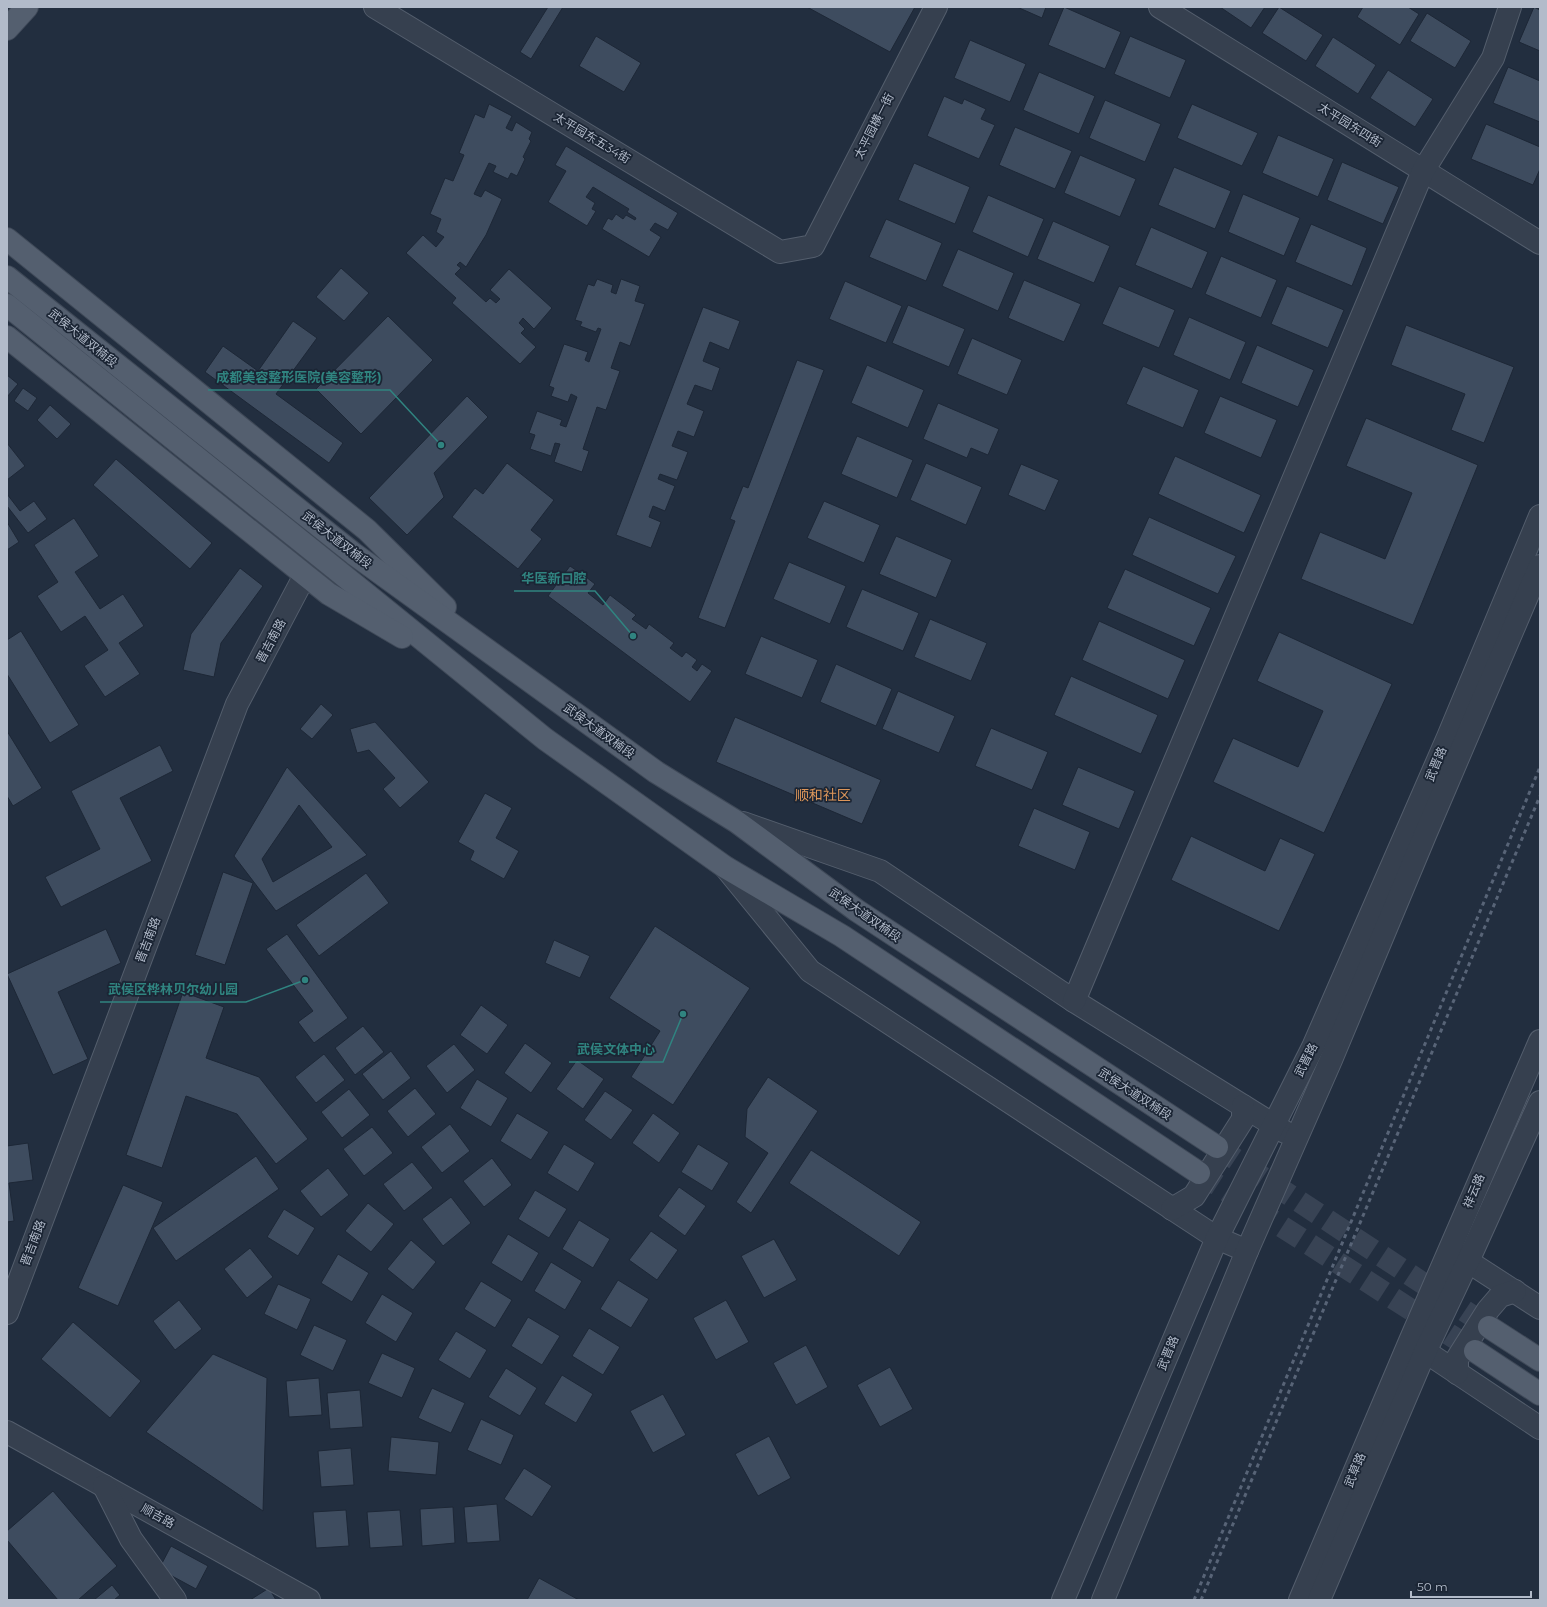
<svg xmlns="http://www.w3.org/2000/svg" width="1547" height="1607" font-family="Montserrat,'Noto Sans SC',sans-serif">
  <rect width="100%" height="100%" fill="#222e3f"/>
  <g fill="#3e4c5f" stroke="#1d2736" fill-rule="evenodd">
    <polygon points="548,7 563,7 531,59 520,52"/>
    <polygon points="807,7 915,7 890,52"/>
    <polygon points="1017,7 1046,7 1042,18"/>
    <polygon points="1064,7 1121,32 1105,69 1048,45"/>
    <polygon points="1220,7 1265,7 1251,28"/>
    <polygon points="1279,7 1323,35 1306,61 1262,33"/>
    <polygon points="1363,7 1408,7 1419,14 1400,45 1357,17"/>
    <polygon points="1534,7 1540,10 1540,51 1519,42"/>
    <polygon points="1427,13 1471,41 1455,68 1410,41"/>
    <polygon points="596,36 641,63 624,92 579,66"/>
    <polygon points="1130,36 1186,60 1170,98 1114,74"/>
    <polygon points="1333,37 1376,65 1358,94 1315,66"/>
    <polygon points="970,40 1026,64 1010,102 954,78"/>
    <polygon points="1508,67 1540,81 1540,122 1493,103"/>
    <polygon points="1388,70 1433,99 1415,127 1370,98"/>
    <polygon points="1039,72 1095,96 1079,134 1023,110"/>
    <polygon points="944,96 962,104 964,99 986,109 981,119 995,125 979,159 927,136"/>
    <polygon points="1105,100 1161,124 1145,162 1089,138"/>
    <polygon points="489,104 512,116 506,128 512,131 516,122 532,132 529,139 531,141 523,157 525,159 517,176 511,173 508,179 493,172 496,166 489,163 474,194 481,197 485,190 502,199 486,235 466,267 460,262 457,265 461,268 455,274 486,302 490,298 496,303 500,299 490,290 509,269 552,308 534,329 523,318 519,323 525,329 521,333 536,347 520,364 452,303 456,298 406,253 423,235 436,247 444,237 436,232 441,219 430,214 445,178 453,181 464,155 459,153 475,114 484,118"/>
    <polygon points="1192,104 1258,133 1242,166 1177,138"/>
    <polygon points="1486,124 1540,147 1540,169 1533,185 1471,159"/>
    <polygon points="1015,127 1072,151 1055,189 999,165"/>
    <polygon points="1278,135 1334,159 1318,197 1262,173"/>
    <polygon points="566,146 678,213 668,230 655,223 650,230 661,237 649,257 602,229 608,218 612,220 616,214 623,219 626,215 635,220 636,218 627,212 629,209 593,187 586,197 595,203 592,209 596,211 587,226 548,202 566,171 555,165"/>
    <polygon points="1080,155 1136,179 1120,217 1064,193"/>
    <polygon points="1342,162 1399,187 1383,224 1327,200"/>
    <polygon points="914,163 970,187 955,224 898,200"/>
    <polygon points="1174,167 1231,191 1215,229 1158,205"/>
    <polygon points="1243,194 1300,218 1284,256 1228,232"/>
    <polygon points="988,195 1044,219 1028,257 972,232"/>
    <polygon points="886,219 942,243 926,281 869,257"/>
    <polygon points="1053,221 1110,246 1094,283 1037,259"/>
    <polygon points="1311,224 1367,248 1352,286 1295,262"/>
    <polygon points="1151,227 1208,252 1192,289 1135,265"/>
    <polygon points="958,249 1014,273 998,311 942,286"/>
    <polygon points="1221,256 1277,280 1261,318 1205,294"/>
    <polygon points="341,268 369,293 344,321 316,297"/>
    <polygon points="597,279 613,285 611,292 616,294 621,279 640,286 635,301 645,304 630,346 620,342 611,368 620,371 606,410 597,407 583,449 589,451 582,472 554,462 560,444 555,443 551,456 530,449 535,435 529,433 537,411 562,420 560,425 566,427 577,397 571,394 568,402 551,396 554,388 549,386 564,344 588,352 585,360 589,362 601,329 598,328 596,332 580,326 582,322 575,320 588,284 594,286"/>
    <polygon points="1024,280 1081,304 1064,342 1008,318"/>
    <polygon points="845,281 902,306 886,343 829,319"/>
    <polygon points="1119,286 1175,310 1159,348 1102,324"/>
    <polygon points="1287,286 1344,310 1328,348 1271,324"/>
    <polygon points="908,305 965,329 949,367 892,343"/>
    <polygon points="703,307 740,321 729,350 710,342 703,361 720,368 712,391 695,385 687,404 704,411 694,437 678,431 672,446 688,452 677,480 660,474 658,479 675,486 665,511 653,506 649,517 661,522 651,548 616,535"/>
    <polygon points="388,316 433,360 361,434 316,389"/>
    <polygon points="1189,317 1246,342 1230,380 1173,355"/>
    <polygon points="293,321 317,338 276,394 343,443 329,463 205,372 223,346 258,371"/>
    <polygon points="1406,325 1514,367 1484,443 1451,430 1465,394 1391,365"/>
    <polygon points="972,338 1022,360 1007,395 957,374"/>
    <polygon points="1257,345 1314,370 1298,407 1241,383"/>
    <polygon points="797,360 824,370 725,628 698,618 735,521 730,519 743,486 748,488"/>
    <polygon points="867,365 924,390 908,428 851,403"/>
    <polygon points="1143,366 1199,390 1183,428 1126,404"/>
    <polygon points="7,375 18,384 7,397"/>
    <polygon points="23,388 37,398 28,411 14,401"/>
    <polygon points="467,396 488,417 434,473 444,497 407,535 369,498"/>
    <polygon points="1220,396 1277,420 1261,458 1204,433"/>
    <polygon points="938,403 999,429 988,455 971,448 967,458 923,439"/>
    <polygon points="50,405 71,424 57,439 37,420"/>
    <polygon points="1366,418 1478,465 1413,625 1301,579 1320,532 1385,559 1412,493 1346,466"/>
    <polygon points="857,436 913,460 897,498 841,474"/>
    <polygon points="7,443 25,466 7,480"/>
    <polygon points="1175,456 1261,495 1244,533 1158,494"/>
    <polygon points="116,459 212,543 190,569 93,485"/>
    <polygon points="507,463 554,500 531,530 542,539 518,569 452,517 475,488 483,494"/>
    <polygon points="926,463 982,487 966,525 910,500"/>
    <polygon points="1021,464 1059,480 1045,511 1008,495"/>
    <polygon points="7,494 20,511 34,501 47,519 28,533 7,506"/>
    <polygon points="824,501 880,525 864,563 807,538"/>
    <polygon points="1149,517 1236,556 1218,594 1132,555"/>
    <polygon points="74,518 99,556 75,572 100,609 123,594 144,626 119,643 140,674 105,697 84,666 108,650 85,616 61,632 37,596 58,582 34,545"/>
    <polygon points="7,522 19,542 7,550"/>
    <polygon points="896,536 952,560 936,598 879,574"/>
    <polygon points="789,562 846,586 830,624 773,599"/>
    <polygon points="570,566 580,573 575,578 581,583 586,577 595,584 588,593 603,605 610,595 636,615 632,619 646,629 649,624 674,643 670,648 682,657 686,652 697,660 692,667 697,671 702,664 712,671 690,702 548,596"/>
    <polygon points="240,568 263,586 221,643 214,677 183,670 191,634"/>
    <polygon points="1125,569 1211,608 1194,646 1107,608"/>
    <polygon points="862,589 919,613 903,651 846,627"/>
    <polygon points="930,619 987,643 971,681 914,657"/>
    <polygon points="1099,621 1185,660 1168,699 1082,660"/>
    <polygon points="21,631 79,725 50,743 7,674 7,640"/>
    <polygon points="1279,632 1392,684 1324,833 1213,782 1233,738 1298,767 1323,711 1257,681"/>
    <polygon points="761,636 818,660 802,698 745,674"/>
    <polygon points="836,664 892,689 876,726 820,702"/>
    <polygon points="1071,676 1158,715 1141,754 1054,715"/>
    <polygon points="898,691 955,716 939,753 882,729"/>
    <polygon points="321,704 333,715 312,739 300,729"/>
    <polygon points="735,717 881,780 862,824 716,762"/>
    <polygon points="375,722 429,782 400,808 383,789 395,778 369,750 357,753 350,729"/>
    <polygon points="991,728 1048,752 1032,790 975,766"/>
    <polygon points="7,731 42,788 13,806 7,796"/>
    <polygon points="160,745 173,771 120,798 152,861 61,907 45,877 100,849 71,791"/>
    <path d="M 287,767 L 367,855 L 276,911 L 234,856 ZM 299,805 L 332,847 L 273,882 L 262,859 Z"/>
    <polygon points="1078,767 1135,791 1119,829 1062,805"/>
    <polygon points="485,793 512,808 496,838 519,851 504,879 470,860 474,851 458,842"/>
    <polygon points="1034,808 1090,832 1075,870 1018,846"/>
    <polygon points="1191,836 1265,871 1280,838 1315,854 1279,931 1171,880"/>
    <polygon points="223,872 253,883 225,965 195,955"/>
    <polygon points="366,873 389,903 319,956 296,925"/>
    <polygon points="655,926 750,988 673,1105 631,1077 660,1031 609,998"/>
    <polygon points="106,929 121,963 58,992 88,1059 53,1075 7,974"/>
    <polygon points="287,934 348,1018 314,1043 298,1022 313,1011 266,949"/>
    <polygon points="554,940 590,956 580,978 545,963"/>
    <polygon points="183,992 224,1007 206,1058 259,1077 308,1139 276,1164 237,1114 186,1096 162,1168 126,1155"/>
    <polygon points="481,1005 508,1025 487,1054 460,1035"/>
    <polygon points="363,1026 384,1052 355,1075 335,1048"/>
    <polygon points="525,1043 552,1063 531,1093 504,1073"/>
    <polygon points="454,1044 475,1070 447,1093 426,1066"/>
    <polygon points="391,1051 411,1078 383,1100 362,1074"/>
    <polygon points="324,1054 345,1080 316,1103 295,1077"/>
    <polygon points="577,1060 604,1079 583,1109 556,1089"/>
    <polygon points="768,1077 818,1111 751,1213 736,1202 768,1153 745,1137 747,1109"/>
    <polygon points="477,1079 508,1098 491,1127 460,1108"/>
    <polygon points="415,1088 436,1114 408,1137 387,1111"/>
    <polygon points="349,1089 370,1115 342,1138 321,1112"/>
    <polygon points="605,1091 633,1110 611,1140 584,1120"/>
    <polygon points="517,1113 549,1132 531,1160 500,1141"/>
    <polygon points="653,1113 680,1133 659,1163 632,1143"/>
    <polygon points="450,1124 470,1151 442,1173 421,1147"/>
    <polygon points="372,1127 393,1153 364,1176 343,1149"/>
    <polygon points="28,1143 33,1180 9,1183 14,1221 7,1222 7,1146"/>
    <polygon points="564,1144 595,1163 578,1192 547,1173"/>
    <polygon points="698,1144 729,1163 712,1191 681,1172"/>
    <polygon points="811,1150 921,1222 899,1256 789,1183"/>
    <polygon points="256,1156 279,1189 176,1261 153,1228"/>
    <polygon points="492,1158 512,1185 484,1207 463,1181"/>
    <polygon points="412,1162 433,1188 404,1211 383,1184"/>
    <polygon points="328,1168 349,1195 321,1217 300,1191"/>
    <polygon points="123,1185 163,1202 118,1306 78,1288"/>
    <polygon points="679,1187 706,1206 685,1236 658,1216"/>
    <polygon points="535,1190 567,1209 549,1238 518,1219"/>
    <polygon points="451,1197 471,1223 443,1246 422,1219"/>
    <polygon points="368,1203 394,1224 371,1252 345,1231"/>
    <polygon points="284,1209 315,1228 298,1256 267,1237"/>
    <polygon points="579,1220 610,1239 593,1268 562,1249"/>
    <polygon points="651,1231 678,1250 657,1280 629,1260"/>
    <polygon points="508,1234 539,1253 522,1282 491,1263"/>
    <polygon points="774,1239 797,1280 764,1298 741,1256"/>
    <polygon points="411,1240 436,1262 413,1290 387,1269"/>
    <polygon points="250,1248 273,1277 247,1298 224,1269"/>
    <polygon points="338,1254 369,1273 352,1302 321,1283"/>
    <polygon points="551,1262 582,1281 565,1310 534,1291"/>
    <polygon points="618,1280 649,1299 631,1328 600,1309"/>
    <polygon points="481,1281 512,1300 495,1328 464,1309"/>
    <polygon points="278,1284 311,1299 297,1330 264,1314"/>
    <polygon points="382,1294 413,1313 396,1342 365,1323"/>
    <polygon points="179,1300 202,1329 175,1350 153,1321"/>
    <polygon points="726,1300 749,1342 716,1360 693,1318"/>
    <polygon points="528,1317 560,1336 542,1365 511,1346"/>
    <polygon points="73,1322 141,1381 110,1418 41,1359"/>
    <polygon points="314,1325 347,1340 333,1371 300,1355"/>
    <polygon points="589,1328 620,1347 603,1375 572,1356"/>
    <polygon points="456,1331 487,1350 470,1379 438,1360"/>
    <polygon points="806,1345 828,1387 796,1405 773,1363"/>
    <polygon points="382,1353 415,1368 402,1398 368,1383"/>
    <polygon points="213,1354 267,1378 263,1511 146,1432"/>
    <polygon points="890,1367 913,1409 880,1427 857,1385"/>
    <polygon points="506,1368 537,1388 520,1416 488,1397"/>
    <polygon points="562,1375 593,1394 576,1423 544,1404"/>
    <polygon points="319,1378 322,1415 289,1417 286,1381"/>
    <polygon points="432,1388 465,1403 451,1433 418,1418"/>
    <polygon points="360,1390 363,1427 330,1429 327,1393"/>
    <polygon points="663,1394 686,1435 653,1453 630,1411"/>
    <polygon points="481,1419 514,1435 501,1465 467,1450"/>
    <polygon points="769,1436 791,1478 758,1496 735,1454"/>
    <polygon points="391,1437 439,1442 436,1475 388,1471"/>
    <polygon points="351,1448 354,1485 321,1487 318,1451"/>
    <polygon points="524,1468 552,1486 532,1517 504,1499"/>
    <polygon points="53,1491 117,1566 78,1600 58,1600 7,1540 7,1531"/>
    <polygon points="497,1504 500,1541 467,1543 464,1507"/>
    <polygon points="453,1507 455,1543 422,1546 420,1509"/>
    <polygon points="346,1510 349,1546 316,1548 313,1512"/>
    <polygon points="400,1510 403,1546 370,1548 367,1512"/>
    <polygon points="171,1546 208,1566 196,1589 159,1569"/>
    <polygon points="539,1578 579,1600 527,1600"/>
    <polygon points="112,1585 120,1595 114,1600 94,1600"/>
    <polygon points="269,1588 276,1600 250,1600"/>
  </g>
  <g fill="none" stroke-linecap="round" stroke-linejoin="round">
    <g stroke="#384354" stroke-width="22" stroke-dasharray="22 11" stroke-linecap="butt">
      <polyline points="1217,1147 1489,1327"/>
      <polyline points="1199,1173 1475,1351"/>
    </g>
    <g stroke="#545e6d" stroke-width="24">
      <g id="minor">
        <polyline points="375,7 780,252 813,246 936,7"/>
        <polyline points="1160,7 1540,243"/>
        <polyline points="743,823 880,871 1074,1001 1285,1132"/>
        <polyline points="726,868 810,971 1217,1238 1247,1251"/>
        <polyline points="1074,1001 1423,171 1493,58 1510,7"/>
        <polyline points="1172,1209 1194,1196 1243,1119 1243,1106"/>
        <polyline points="1455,1253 1540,1308"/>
        <polyline points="7,1313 237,704 305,575"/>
        <polyline points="1414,1344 1540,1428"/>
        <polyline points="1457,1373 1457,1359 1488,1310 1500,1296 1515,1291"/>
        <polyline points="7,1432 309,1600"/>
        <polyline points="104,1486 131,1539 175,1600"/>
        <polyline points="1063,1600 1217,1238 1313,1047 1448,737 1540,516"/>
        <polyline points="1103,1600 1247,1251 1331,1060 1425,835 1540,566"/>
        <polyline points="1300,1600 1410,1341 1540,1041"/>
        <polyline points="1319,1600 1425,1352 1468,1261 1540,1102"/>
      </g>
    </g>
    <g stroke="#3f4958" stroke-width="24">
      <g id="major">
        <polyline points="7,29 27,7"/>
        <polyline points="7,239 367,530 445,607"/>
        <polyline points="7,277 354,554 656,772 737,822 856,910 1217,1147"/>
        <polyline points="7,305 338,571 545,739 725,867 842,936 1199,1173"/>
        <polyline points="7,337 329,594 402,637"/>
        <polyline points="1489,1327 1540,1360"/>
        <polyline points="1475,1351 1540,1394"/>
      </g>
    </g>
    <use href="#minor" stroke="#36404f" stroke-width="22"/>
    <use href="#major" stroke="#545f6f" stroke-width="22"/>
    <g stroke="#586477" stroke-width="3" stroke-dasharray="4 4" stroke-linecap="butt">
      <polyline points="1194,1600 1540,767"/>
      <polyline points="1201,1600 1540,796"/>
    </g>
  </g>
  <g text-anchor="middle" stroke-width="3.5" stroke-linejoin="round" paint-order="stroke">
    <g font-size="12" fill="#b2bbca" stroke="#1b2534">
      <text transform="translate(1350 125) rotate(32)" y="4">太平园东四街</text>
      <text transform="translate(874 126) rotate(-63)" y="4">太平园横一街</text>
      <text transform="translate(592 138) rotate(31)" y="4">太平园东五34街</text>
      <text transform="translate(83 338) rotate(39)" y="4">武侯大道双楠段</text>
      <text transform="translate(337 540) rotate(38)" y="4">武侯大道双楠段</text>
      <text transform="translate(271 641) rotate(-62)" y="4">晋吉南路</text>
      <text transform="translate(599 731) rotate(36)" y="4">武侯大道双楠段</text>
      <text transform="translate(1436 764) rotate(-67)" y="4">武晋路</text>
      <text transform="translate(865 915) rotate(35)" y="4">武侯大道双楠段</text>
      <text transform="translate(148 940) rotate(-69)" y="4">晋吉南路</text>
      <text transform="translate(1306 1060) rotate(-63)" y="4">武晋路</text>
      <text transform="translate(1135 1094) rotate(33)" y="4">武侯大道双楠段</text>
      <text transform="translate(1474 1191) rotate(-67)" y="4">祥云路</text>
      <text transform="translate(33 1243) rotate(-69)" y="4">晋吉南路</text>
      <text transform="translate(1168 1353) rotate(-67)" y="4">武晋路</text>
      <text transform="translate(1355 1470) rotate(-67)" y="4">武草路</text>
      <text transform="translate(158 1516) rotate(29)" y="4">顺吉路</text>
    </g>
    <g font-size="14" fill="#dd965a" stroke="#1b2534">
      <text x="823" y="800">顺和社区</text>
    </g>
  </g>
  <path fill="none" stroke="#308480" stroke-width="1.5" d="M441 445L390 390H208M633 636L595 591H514M305 980L246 1002H100M683 1014L663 1062H569"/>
  <g fill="#308480" stroke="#1b2534" stroke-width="1.5">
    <circle cx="441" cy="445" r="4"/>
    <circle cx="633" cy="636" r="4"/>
    <circle cx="305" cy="980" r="4"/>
    <circle cx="683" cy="1014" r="4"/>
  </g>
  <g font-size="13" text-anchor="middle" font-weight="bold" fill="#308480" stroke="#1b2534" stroke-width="3.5" stroke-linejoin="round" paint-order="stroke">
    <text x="299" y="382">成都美容整形医院(美容整形)</text>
    <text x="554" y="583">华医新口腔</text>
    <text x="173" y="994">武侯区桦林贝尔幼儿园</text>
    <text x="616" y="1054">武侯文体中心</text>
  </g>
  <rect width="1547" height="1607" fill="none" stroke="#b2bbca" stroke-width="16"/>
  <path d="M1411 1591v6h120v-6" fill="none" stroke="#b2bbca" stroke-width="2"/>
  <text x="1417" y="1591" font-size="12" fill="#b2bbca" stroke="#1b2534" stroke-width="3" paint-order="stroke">50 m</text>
</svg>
